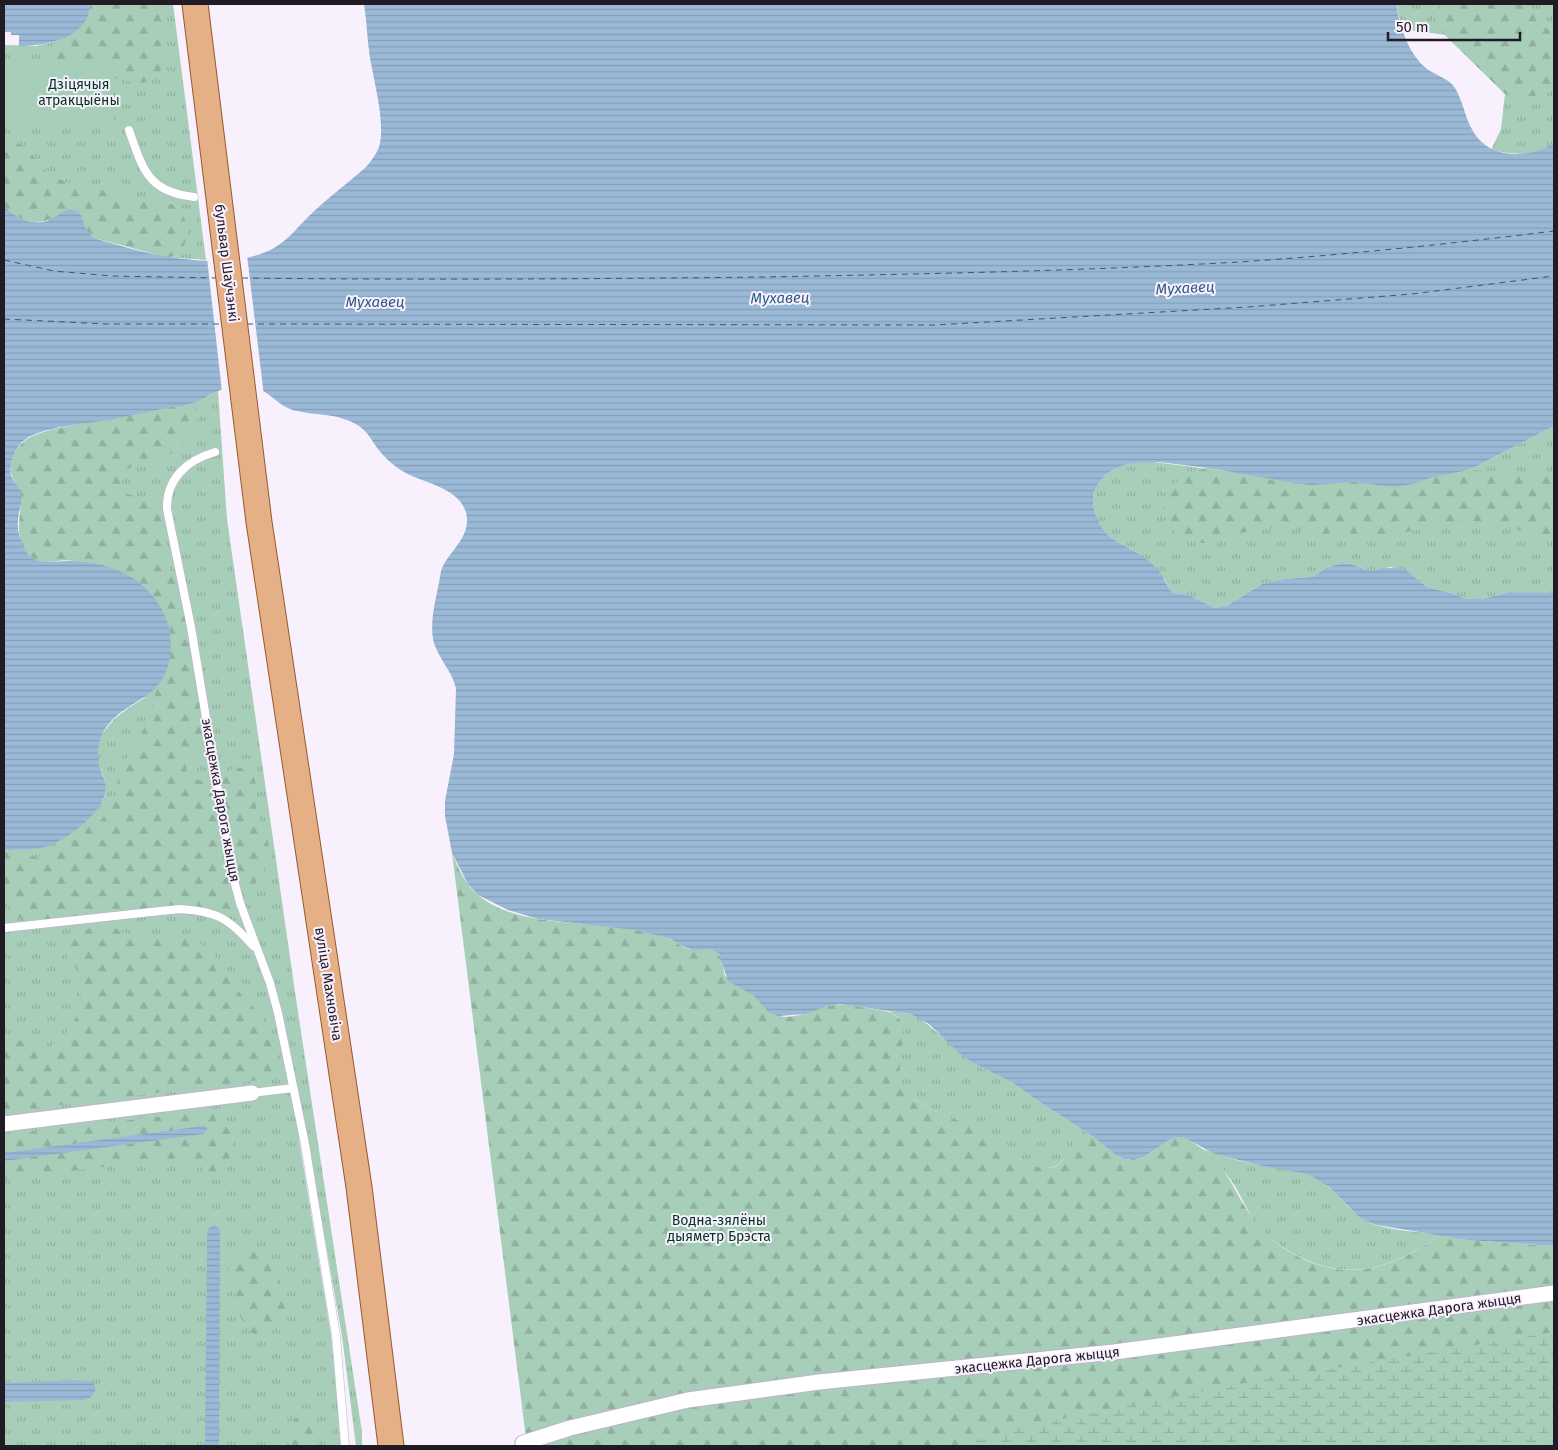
<svg xmlns="http://www.w3.org/2000/svg" width="1558" height="1450" font-family="'Fira Sans',sans-serif">
  <defs>
    <pattern id="grass-tufts" width="24" height="20" patternUnits="userSpaceOnUse" patternTransform="scale(1.25)"><rect width="24" height="20" fill="#a7ceb9"/><path d="M3 7l-1-3M5 7V3M7 7l1-3M15 17l-1-3M17 17v-4M19 17l1-3" fill="none" stroke="#8fb09f"/></pattern>
    <pattern id="forest-firs" width="22" height="20" patternUnits="userSpaceOnUse" patternTransform="scale(1.25)"><rect width="22" height="20" fill="#a7ceb9"/><path d="M5 1l3.5 6h-7zM16 11l3.5 6h-7z" fill="#8fb09f"/></pattern>
    <pattern id="wetland-marsh" width="20" height="14" patternUnits="userSpaceOnUse" patternTransform="scale(1.25)"><rect width="20" height="14" fill="#a7ceb9"/><path d="M1 5h8M5 5V1M11 12h8M15 12V8" fill="none" stroke="#8fb09f"/></pattern>
    <pattern id="water-rules" width="6" height="5" patternUnits="userSpaceOnUse" patternTransform="scale(1.25)"><rect width="6" height="5" fill="#9ab9d6"/><path d="M0 2.5h6" fill="none" stroke="#849eb8"/></pattern>
  </defs>
  <rect width="100%" height="100%" fill="#f8f1fd"/>
  <g fill="url(#grass-tufts)">
    <polygon points="90,4 173,4 206,260 166,257 4,206 4,45 36,46 57,41 89,12"/>
    <path d="M 1396,4 L 1554,4 L 1554,143 C 1532,157 1515,155 1491,150 L 1501,129 L 1505,94 L 1445,35 L 1402,29 Z"/>
    <path d="M 218,391 L 227,519 L 295,992 L 362,1432 L 362,1446 L 356,1446 L 342,1336 L 307,1138 L 299,1139 L 331,1335 L 342,1446 L 4,1446 L 4,850 C 18,850 32,850 46,846 C 66,840 103,812 106,791 C 107,780 100,771 98,761 C 93,730 122,711 145,698 L 50,430 L 209,396 Z"/>
    <polygon points="1554,426 1554,593 1550,594 1509,592 1482,599 1466,599 1452,593 1427,587 1412,575 1391,567 1371,571 1351,564 1342,563 1326,568 1312,577 1283,579 1262,584 1228,605 1215,608 1187,594 1175,593 1170,590 1165,580 1141,555 1111,538 1102,528 1096,516 1093,505 1093,494 1098,484 1106,474 1118,467 1133,463 1146,461 1232,472 1479,465"/>
    <path d="M 889,1011 L 911,1014 L 920,1018 L 973,1063 L 1013,1083 L 1041,1103 L 1094,1137 C 1066,1135 1071,1168 1046,1168 C 1023,1168 991,1137 970,1126 C 964,1123 958,1122 952,1119 C 940,1113 911,1101 903,1089 C 895,1078 899,1033 898,1017 Z"/>
    <path d="M 1204,1149 C 1222,1157 1244,1162 1263,1166 C 1278,1169 1294,1168 1309,1174 C 1332,1183 1344,1208 1365,1220 C 1383,1231 1419,1231 1440,1235 C 1394,1267 1351,1283 1298,1256 C 1282,1248 1265,1236 1254,1221 C 1247,1210 1242,1198 1236,1188 C 1227,1173 1216,1161 1204,1149 Z"/>
  </g>
  <g fill="url(#forest-firs)">
    <path d="M 90,4 L 164,4 C 167,30 176,83 136,83 L 55,64 L 50,50 L 52,45 L 69,36 L 89,12 Z"/>
    <path d="M 1438,4 L 1524,4 L 1554,36 L 1554,86 C 1539,97 1522,101 1505,94 L 1445,35 L 1440,25 Z"/>
    <path d="M 4,134 C 12,138 19,143 26,149 C 38,160 46,175 63,181 C 78,187 95,188 111,192 C 119,194 128,198 136,199 C 151,202 168,198 180,210 C 185,215 186,224 187,231 C 187,245 182,251 170,257 L 166,257 L 94,238 L 87,231 L 82,216 L 61,212 C 42,228 21,224 4,206 Z"/>
    <path d="M 188,404 C 193,405 198,408 199,414 C 200,420 195,426 191,431 C 186,438 181,447 174,452 C 161,460 132,462 124,473 C 118,481 122,488 128,494 C 138,498 153,495 161,504 C 169,514 165,540 166,554 C 168,573 180,590 185,609 L 205,736 C 205,740 205,743 203,747 C 198,754 179,762 189,774 C 205,795 230,758 249,770 C 259,777 255,796 256,807 C 258,824 271,836 269,854 C 268,869 255,883 248,894 C 235,915 230,916 207,909 L 27,922 C 0,911 4,879 4,852 L 36,857 L 46,856 L 53,854 L 74,836 L 101,820 L 111,808 L 116,794 L 119,772 L 150,718 L 157,687 L 166,673 L 169,663 L 171,644 L 169,625 L 158,603 C 137,593 117,583 97,573 C 89,569 80,562 73,561 C 59,558 44,567 32,558 C 13,545 20,520 21,501 C 23,484 6,482 12,459 C 15,448 24,439 35,435 C 56,426 80,426 102,422 C 131,416 159,409 188,404 Z"/>
    <path d="M 1208,468 C 1242,474 1276,483 1310,485 C 1325,486 1340,482 1355,482 C 1370,483 1395,488 1408,485 C 1427,481 1445,473 1464,471 C 1495,468 1523,479 1554,472 L 1554,537 L 1545,537 C 1515,530 1487,519 1456,521 C 1439,523 1424,528 1407,532 C 1391,536 1372,538 1355,539 C 1336,539 1320,533 1302,530 C 1289,528 1274,528 1261,529 C 1241,530 1222,544 1202,543 C 1166,540 1150,501 1180,479 C 1188,473 1199,470 1208,468 Z"/>
    <path d="M 452,853 C 458,868 465,884 478,895 C 517,928 589,920 637,930 C 645,932 666,937 673,940 C 677,942 679,945 683,947 C 694,952 705,946 716,950 L 721,958 L 725,976 C 734,982 743,987 752,994 C 760,1000 764,1012 775,1015 C 794,1021 811,1010 829,1006 C 844,1002 859,1007 874,1009 C 882,1011 889,1010 896,1016 C 913,1029 893,1066 902,1086 C 911,1107 966,1121 985,1133 C 1002,1143 1015,1160 1035,1166 C 1071,1177 1063,1141 1085,1136 C 1102,1133 1113,1161 1133,1160 C 1151,1159 1167,1134 1182,1137 C 1188,1138 1193,1143 1198,1146 C 1229,1164 1235,1198 1256,1222 C 1267,1237 1282,1249 1299,1257 C 1351,1283 1395,1267 1440,1235 L 1467,1240 L 1554,1246 L 1554,1446 L 527,1446 Z"/>
    <path d="M 102,927 L 115,928 L 134,938 L 143,940 L 169,937 L 184,938 L 198,942 L 212,953 L 225,966 L 237,989 L 245,1000 L 263,1015 L 269,1025 L 276,1046 L 278,1059 L 276,1069 L 271,1076 L 261,1080 L 4,1112 L 4,1039 C 9,1039 14,1039 19,1040 C 27,1043 33,1047 41,1047 C 52,1047 61,1041 67,1032 C 80,1016 85,990 77,970 C 74,964 68,960 66,954 C 57,931 88,928 102,927 Z"/>
    <path d="M 198,1112 C 209,1113 225,1114 230,1128 C 235,1140 230,1177 215,1179 C 202,1180 205,1168 197,1162 C 192,1158 185,1158 179,1158 L 4,1179 L 4,1135 Z"/>
    <path d="M 247,1247 C 260,1250 265,1259 272,1270 C 284,1288 295,1316 272,1331 C 245,1347 238,1310 234,1293 C 231,1283 226,1269 229,1259 C 232,1250 240,1248 247,1247 Z"/>
    <path d="M 300,1416 C 317,1417 317,1433 318,1446 L 289,1446 C 288,1434 287,1422 300,1416 Z"/>
  </g>
  <polygon fill="url(#wetland-marsh)" points="1554,1332 1554,1446 964,1446 974,1441 1015,1428 1239,1384"/>
  <polygon fill="#a7ceb9" points="112,59 114,123 4,127 4,61"/>
  <g fill="url(#water-rules)">
    <path d="M 4,4 L 90,4 C 89,38 47,46 19,46 L 19,35 L 11,35 L 11,32 L 4,32 Z"/>
    <path d="M 364,4 L 1396,4 C 1400,26 1408,54 1427,69 C 1436,75 1449,79 1455,88 C 1463,101 1465,118 1473,131 C 1489,160 1529,159 1554,143 L 1554,426 L 1479,465 L 1463,471 L 1433,477 L 1408,485 L 1394,487 L 1354,482 L 1311,485 L 1295,483 L 1208,468 L 1159,462 L 1133,463 L 1118,467 L 1106,474 L 1098,484 L 1093,494 L 1093,505 L 1096,516 L 1102,528 L 1111,538 L 1141,555 L 1151,563 L 1160,572 L 1170,590 L 1175,593 L 1187,594 L 1215,608 L 1228,605 L 1262,584 L 1283,579 L 1312,577 L 1326,568 L 1342,563 L 1351,564 L 1371,571 L 1383,568 L 1399,568 L 1406,570 L 1427,587 L 1452,593 L 1466,599 L 1482,599 L 1509,592 L 1554,593 L 1554,1246 L 1467,1240 L 1377,1225 L 1366,1221 L 1357,1215 L 1328,1186 L 1308,1174 L 1262,1166 L 1215,1154 L 1183,1137 L 1176,1137 L 1169,1140 L 1144,1157 L 1134,1160 L 1124,1159 L 1115,1154 L 1094,1137 L 1041,1103 L 1013,1083 L 973,1063 L 959,1053 L 929,1024 L 911,1014 L 840,1004 L 828,1006 L 805,1014 L 778,1016 L 769,1013 L 753,995 L 728,981 L 719,954 L 712,949 L 693,950 L 682,946 L 671,939 L 636,930 L 538,919 L 508,910 L 478,895 L 468,884 L 452,853 L 445,816 L 445,801 L 454,754 L 456,688 C 452,672 441,661 435,646 C 427,625 438,593 441,571 C 447,553 468,540 467,519 C 465,488 425,484 404,472 C 394,466 385,458 378,449 C 372,441 368,432 359,426 C 339,413 319,416 297,411 C 278,407 271,392 256,388 C 253,386 248,387 244,387 C 237,388 228,387 221,390 C 210,394 201,401 189,404 C 183,406 177,406 171,407 C 152,411 133,415 113,419 C 89,424 39,426 22,442 C 14,450 9,463 11,475 C 12,480 17,484 20,490 C 24,499 19,509 18,519 C 17,531 20,543 27,553 C 37,567 56,560 71,561 C 113,563 149,578 166,618 C 171,630 171,641 170,653 C 166,703 124,697 104,731 C 97,743 96,758 101,771 C 103,777 106,781 106,788 C 106,811 66,841 45,847 C 31,850 18,850 4,850 L 4,206 C 16,218 33,227 50,220 C 59,216 66,205 78,212 C 83,216 83,224 86,229 C 88,233 92,235 94,238 C 146,254 224,275 274,248 C 288,240 297,228 308,217 C 326,199 347,184 366,167 C 371,161 376,155 379,147 C 386,124 374,82 370,58 C 367,40 367,22 364,4 Z"/>
    <polygon points="203,1126 207,1128 207,1130 203,1134 4,1161 4,1153"/>
    <polygon points="213,1225 216,1226 220,1230 219,1446 205,1446 207,1232 209,1228"/>
    <path d="M 81,1380 L 92,1382 L 95,1386 C 96,1395 91,1398 83,1400 L 4,1402 L 4,1383 Z"/>
  </g>
  <polygon fill="#f8f1fd" points="247,255 264,396 254,389 232,388 222,392 207,258 219,258"/>
  <g fill="none" stroke-linecap="round" stroke-linejoin="round">
    <g stroke="#2c5b83" stroke-width="1" stroke-dasharray="6 5" stroke-linecap="butt">
      <polyline points="4,260 54,271 112,276 218,278"/>
      <path d="M 242,278 C 416,280 590,279 764,277 C 922,274 1081,271 1239,262 C 1344,255 1449,244 1554,231"/>
      <polyline points="4,319 106,324 223,324"/>
      <polyline points="247,324 935,325 1248,307 1412,294 1554,276"/>
    </g>
    <g stroke="#c2b0cc" stroke-width="9">
      <g id="service">
        <path d="M 129,130 C 143,170 148,192 194,197"/>
        <path d="M 215,452 C 187,460 166,479 167,509 L 191,627 L 231,869 L 240,903 L 270,983 L 278,1013 L 305,1144 L 336,1336 L 345,1446"/>
        <path d="M 4,928 L 179,909 C 216,911 229,918 253,946"/>
        <polyline points="252,1093 293,1088"/>
      </g>
    </g>
    <g stroke="#c2b0cc" stroke-width="17">
      <g id="minor">
        <polyline points="4,1124 252,1093"/>
        <polyline points="523,1443 570,1428 688,1400 819,1382 1114,1352 1554,1293"/>
      </g>
    </g>
    <g stroke="#97592f" stroke-width="27">
      <polyline id="primary" points="195,4 259,522 359,1187 391,1446"/>
    </g>
    <use href="#service" stroke="#fff" stroke-width="8"/>
    <use href="#minor" stroke="#fff" stroke-width="15"/>
    <use href="#primary" stroke="#e6b086" stroke-width="25"/>
  </g>
  <g text-anchor="middle" stroke-width="4" stroke-linejoin="round" paint-order="stroke">
    <g font-size="14" fill="#003621" stroke="#f8f1fd">
      <text x="79" y="89">Дзіцячыя<tspan x="79" dy="16">атракцыёны</tspan></text>
      <text x="719" y="1225">Водна-зялёны<tspan x="719" dy="16">дыяметр Брэста</tspan></text>
    </g>
    <g font-size="14" fill="#221b25" stroke="#f8f1fd">
      <text transform="translate(227 263) rotate(83)" y="5">бульвар Шаўчэнкі</text>
      <text transform="translate(221 800) rotate(80)" y="5">экасцежка Дарога жыцця</text>
      <text transform="translate(329 984) rotate(81)" y="5">вуліца Махновіча</text>
      <text transform="translate(1439 1309) rotate(-8)" y="5">экасцежка Дарога жыцця</text>
      <text transform="translate(1037 1360) rotate(-6)" y="5">экасцежка Дарога жыцця</text>
    </g>
    <g font-size="15" font-style="italic" fill="#2c5b83" stroke="#f8f1fd">
      <text transform="translate(1185 288) rotate(-3)" y="5">Мухавец</text>
      <text transform="translate(780 298) rotate(-1)" y="5">Мухавец</text>
      <text x="375" y="307">Мухавец</text>
    </g>
  </g>
  <rect width="1558" height="1450" fill="none" stroke="#221b25" stroke-width="10"/>
  <path d="M1388 32v8h132v-8" fill="none" stroke="#221b25" stroke-width="2.5"/>
  <text x="1396" y="32" font-size="15" fill="#221b25" stroke="#f8f1fd" stroke-width="4" paint-order="stroke">50 m</text>
</svg>
